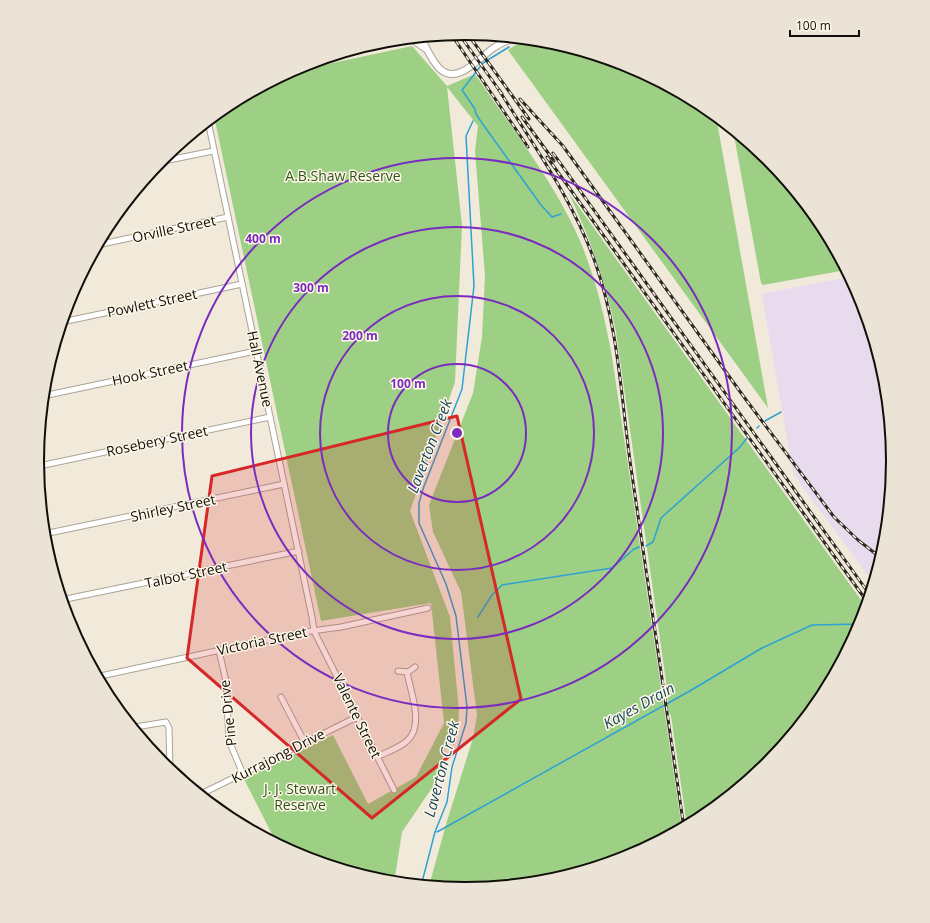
<svg xmlns="http://www.w3.org/2000/svg" width="930" height="923" font-family="'Open Sans',sans-serif">
  <rect width="100%" height="100%" fill="#f1eadb"/>
  <polygon fill="#e9dbee" points="850,277 861,298 885,378 893,462 885,545 874,584 793,474 762,295 764,293"/>
  <g fill="#9dd084">
    <path d="M 532,40 C 587,45 673,81 716,116 L 768,408 L 508,50 L 516,45 Z"/>
    <path d="M 412,46 L 447,86 L 475,74 C 512,129 555,182 581,243 C 596,280 605,318 612,357 L 682,829 L 629,857 L 548,882 L 465,890 L 429,886 L 447,821 L 473,738 L 477,715 L 461,592 L 433,532 L 429,505 L 473,393 L 482,337 L 485,276 L 475,151 L 478,126 L 447,87 L 462,225 L 455,382 L 410,511 L 450,617 L 459,711 L 458,729 L 454,745 L 447,741 L 436,782 L 402,832 L 394,883 L 381,882 L 301,857 L 277,844 L 244,779 L 333,735 L 368,804 L 416,777 L 444,723 L 431,603 L 321,621 L 214,116 L 227,105 L 290,72 Z"/>
    <polygon points="733,130 768,159 821,224 846,270 763,285 761,283"/>
    <path d="M 568,192 L 866,607 L 861,626 L 821,700 L 768,765 L 703,818 L 687,826 L 671,716 L 668,710 L 667,688 L 616,332 C 606,283 590,237 568,192 Z"/>
  </g>
  <g fill="none" stroke-linecap="round" stroke-linejoin="round">
    <g stroke="#2ea1d5" stroke-width="1.5">
      <polyline points="509,47 483,63 462,90 475,109 476,114 482,123 541,205 552,217 561,214"/>
      <polyline points="765,421 781,412"/>
      <polyline points="757,428 759,426"/>
      <polyline points="646,546 653,542 661,518 739,448 747,438"/>
      <polyline points="478,617 492,595 502,585 612,568 634,549 639,547"/>
      <polyline points="437,832 688,692 762,648 812,625 861,624"/>
      <polyline points="421,886 435,832 447,802 452,767 466,723 467,707 456,616 446,584 419,523 419,503 423,489 462,389 474,286 466,136 473,121"/>
    </g>
    <g stroke="#aaa496" stroke-width="7">
      <g id="minor">
        <polyline points="208,121 312,617 314,631 394,790"/>
        <polyline points="159,162 213,151"/>
        <polyline points="97,245 228,217"/>
        <polyline points="62,322 242,284"/>
        <polyline points="43,396 256,351"/>
        <polyline points="37,465 44,465 270,417"/>
        <polyline points="41,502 61,598"/>
        <polyline points="44,534 284,484"/>
        <polyline points="61,600 299,551"/>
        <polyline points="219,651 226,681 229,741 243,774"/>
        <polyline points="398,671 408,672 415,667"/>
        <polyline points="96,677 304,632 341,627 428,608"/>
        <polyline points="281,697 305,743"/>
        <polyline points="131,726 135,727 166,722 169,728 170,771"/>
        <path d="M 377,757 C 387,752 399,748 407,741 C 425,725 410,691 407,672"/>
        <polyline points="199,795 357,717"/>
      </g>
    </g>
    <g stroke="#aaa496" stroke-width="8">
      <g id="tertiary">
        <path d="M 421,37 C 426,48 432,61 440,69 C 459,86 481,55 495,47 C 501,43 508,40 515,38"/>
        <polyline points="412,39 426,49"/>
        <polyline points="343,53 412,39"/>
      </g>
    </g>
    <use href="#minor" stroke="#fff" stroke-width="5"/>
    <use href="#tertiary" stroke="#fff" stroke-width="6"/>
    <g stroke="#2c2923" stroke-width="3">
      <g id="rail">
        <polyline points="467,33 529,119"/>
        <polyline points="451,34 528,147"/>
        <polyline points="459,34 502,94"/>
        <path d="M 499,90 C 534,146 573,200 595,262 C 619,329 621,399 631,468 C 649,588 667,708 684,828"/>
        <polyline points="520,99 563,146 744,397 834,517 858,540 881,558"/>
        <polyline points="522,117 554,161"/>
        <polyline points="553,153 870,595"/>
        <polyline points="547,157 868,603"/>
      </g>
    </g>
    <use href="#rail" stroke="#fef7e8" stroke-width="1.5" stroke-dasharray="4.5" stroke-linecap="butt"/>
  </g>
  <path fill="#d62828" fill-opacity="0.2" stroke="#d62828" stroke-width="3" stroke-linejoin="round" d="M 457,416 L 521,699 L 372,818 L 187,658 L 212,476 Z"/>
  <g fill="none" stroke="#7b2cbf" stroke-width="2">
    <circle cx="457" cy="433" r="69"/>
    <circle cx="457" cy="433" r="137"/>
    <circle cx="457" cy="433" r="206"/>
    <circle cx="457" cy="433" r="275"/>
  </g>
  <g text-anchor="middle" stroke-width="3" stroke-linejoin="round" paint-order="stroke">
    <g font-size="14" fill="#31541d" stroke="#fef7e8">
      <text x="343" y="181">A.B.Shaw Reserve</text>
      <text x="300" y="794">J. J. Stewart<tspan x="300" dy="16">Reserve</tspan></text>
    </g>
    <g font-size="14" fill="#110f0a" stroke="#fef7e8">
      <text transform="translate(174 229) rotate(-12)" y="5">Orville Street</text>
      <text transform="translate(152 303) rotate(-12)" y="5">Powlett Street</text>
      <text transform="translate(260 369) rotate(78)" y="5">Hall Avenue</text>
      <text transform="translate(150 373) rotate(-12)" y="5">Hook Street</text>
      <text transform="translate(157 441) rotate(-12)" y="5">Rosebery Street</text>
      <text transform="translate(173 508) rotate(-12)" y="5">Shirley Street</text>
      <text transform="translate(186 575) rotate(-12)" y="5">Talbot Street</text>
      <text transform="translate(262 641) rotate(-12)" y="5">Victoria Street</text>
      <text transform="translate(228 713) rotate(-96)" y="5">Pine Drive</text>
      <text transform="translate(357 716) rotate(64)" y="5">Valente Street</text>
      <text transform="translate(278 756) rotate(-27)" y="5">Kurrajong Drive</text>
    </g>
    <g font-size="15" font-style="italic" fill="#1a475d" stroke="#fef7e8">
      <text transform="translate(430 446) rotate(-69)" y="5">Laverton Creek</text>
      <text transform="translate(639 706) rotate(-29)" y="5">Kayes Drain</text>
      <text transform="translate(442 769) rotate(-75)" y="5">Laverton Creek</text>
    </g>
  </g>
  <path d="M0 0H930V923H0ZM44 461a421 421 0 1 1 842 0a421 421 0 1 1-842 0Z" fill="#ebe4d6" fill-rule="evenodd"/>
  <path fill="none" stroke="#110f0a" stroke-width="2" d="M44 461a421 421 0 1 1 842 0a421 421 0 1 1-842 0Z"/>
  <circle cx="457" cy="433" r="6" fill="#7b2cbf" stroke="#fef7e8" stroke-width="2"/>
  <g font-size="12" text-anchor="middle" font-weight="bold" fill="#7b2cbf" stroke="#fef7e8" stroke-width="3" stroke-linejoin="round" paint-order="stroke">
    <text x="263" y="243">400 m</text>
    <text x="311" y="292">300 m</text>
    <text x="360" y="340">200 m</text>
    <text x="408" y="388">100 m</text>
  </g>
  <path d="M790 30v6h69v-6" fill="none" stroke="#110f0a" stroke-width="2"/>
  <text x="796" y="30" font-size="12" fill="#110f0a" stroke="#fef7e8" stroke-width="3" paint-order="stroke">100 m</text>
</svg>
